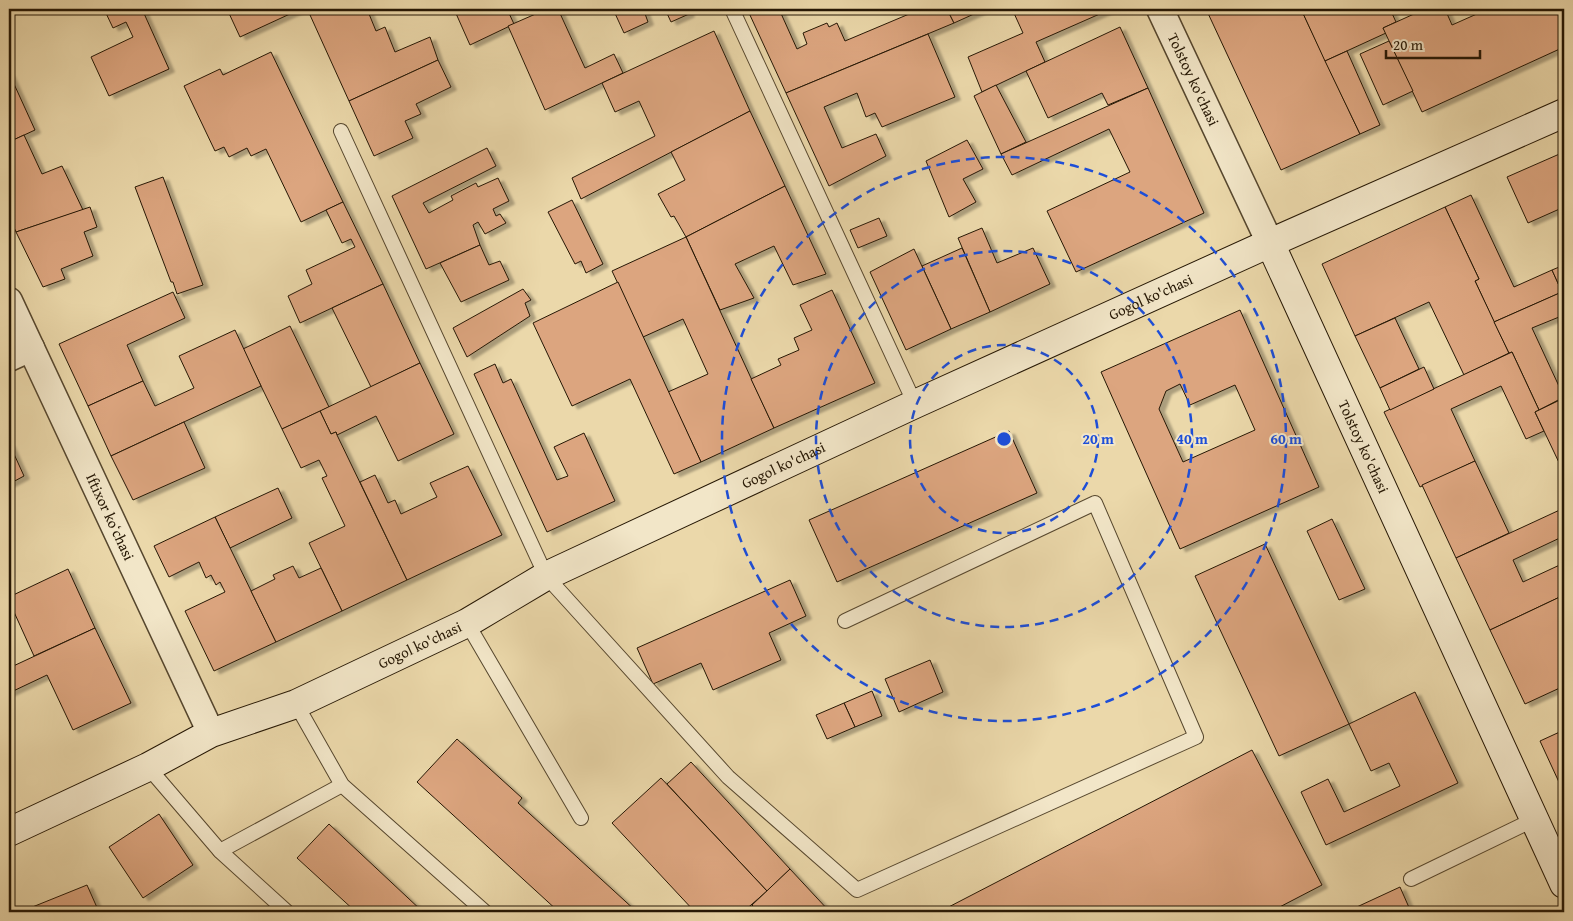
<svg xmlns="http://www.w3.org/2000/svg" width="1573" height="921" font-family="'Gentium Book Plus',serif">
  <defs>
    <filter id="shadow"><feDropShadow dx="5.5" dy="3" stdDeviation="1" flood-color="#0004"/></filter>
  </defs>
  <rect width="100%" height="100%" fill="#ebd8aa"/>
  <filter id="stains"><feTurbulence type="fractalNoise" baseFrequency=".004" numOctaves="4"/><feColorMatrix values="0 0 0 0 .2 0 0 0 0 .09 0 0 0 0 .02 0 0 0 .5 -.17"/></filter>
  <radialGradient id="worn" r=".72"><stop offset=".6" stop-color="#630" stop-opacity="0"/><stop offset="1" stop-color="#630" stop-opacity=".3"/></radialGradient>
  <g fill="#dca57f" stroke="#251704" fill-rule="evenodd" filter="url(#shadow)">
    <polygon points="104,9 142,9 169,69 109,96 91,57 133,37 126,22 113,28"/>
    <polygon points="227,9 290,9 292,13 240,37"/>
    <polygon points="290,9 302,9 292,13"/>
    <polygon points="326,9 367,9 376,31 385,27 395,52 430,37 438,60 349,101 310,15"/>
    <polygon points="454,9 507,9 514,24 470,45"/>
    <polygon points="547,9 558,9 585,68 614,54 623,73 545,110 508,26"/>
    <polygon points="613,9 650,9 644,11 648,22 624,33"/>
    <polygon points="665,9 687,9 689,14 671,22"/>
    <polygon points="758,9 779,9 797,49 807,44 803,33 827,23 829,27 837,23 845,41 921,9 947,9 954,23 786,93 749,13"/>
    <polygon points="947,9 985,9 954,23"/>
    <polygon points="1018,9 1111,9 1036,42 1045,62 982,92 968,57 1023,33 1013,11"/>
    <polygon points="1206,9 1301,9 1360,134 1281,170"/>
    <polygon points="1301,9 1390,9 1396,22 1383,28 1386,33 1325,61"/>
    <polygon points="1425,9 1445,9 1452,25 1488,9 1564,9 1564,47 1422,112 1383,28"/>
    <polygon points="1120,27 1148,88 1108,105 1102,93 1048,118 1026,71"/>
    <polygon points="714,31 750,111 581,199 572,178 655,136 639,101 615,112 602,83"/>
    <polygon points="928,34 955,97 882,127 875,113 866,117 857,93 824,107 842,148 876,134 886,156 829,186 786,93"/>
    <polygon points="1389,41 1413,91 1383,105 1360,54"/>
    <polygon points="1347,51 1380,125 1360,134 1325,61"/>
    <polygon points="271,52 343,202 301,222 266,149 251,156 247,148 229,157 224,147 215,151 184,86 220,69 223,75"/>
    <polygon points="438,60 451,87 416,104 421,114 405,121 413,138 374,156 349,101"/>
    <polygon points="9,73 35,130 9,142"/>
    <polygon points="996,85 1026,142 1001,154 974,96"/>
    <polygon points="1148,88 1204,213 1076,272 1047,211 1130,172 1109,129 1012,175 1001,154"/>
    <polygon points="750,111 785,186 686,237 674,216 671,217 658,194 685,180 671,152"/>
    <polygon points="24,135 42,174 62,166 83,210 16,232 9,216 9,142"/>
    <polygon points="967,140 983,169 963,179 976,202 949,217 926,161"/>
    <polygon points="487,148 496,166 423,203 429,213 453,200 451,196 476,183 478,187 498,178 509,201 493,209 496,216 500,214 506,223 485,234 478,222 473,225 480,245 426,269 392,196"/>
    <polygon points="1564,152 1564,207 1528,223 1507,177"/>
    <polygon points="163,177 203,285 177,294 173,282 171,282 135,187"/>
    <polygon points="785,186 826,274 793,285 774,246 735,264 754,298 720,310 686,237"/>
    <polygon points="1471,195 1514,287 1552,270 1562,292 1494,322 1475,281 1479,279 1445,207"/>
    <polygon points="572,200 603,264 586,273 581,261 575,264 548,212"/>
    <polygon points="343,202 383,284 300,323 288,296 312,284 306,270 355,247 351,239 342,243 326,210"/>
    <polygon points="90,207 97,227 84,232 93,256 61,269 65,279 43,287 16,232"/>
    <polygon points="1445,207 1479,279 1475,281 1509,353 1464,375 1429,302 1355,336 1322,264"/>
    <polygon points="879,218 887,236 858,248 850,230"/>
    <polygon points="982,228 997,263 1033,248 1050,284 990,312 958,238"/>
    <polygon points="686,237 774,428 701,462 668,392 708,374 683,319 643,337 612,271"/>
    <polygon points="480,245 489,265 500,261 509,280 461,302 440,263"/>
    <polygon points="962,248 990,312 951,329 922,266"/>
    <polygon points="914,249 951,329 906,350 870,272"/>
    <polygon points="1564,265 1564,291 1562,292 1552,270"/>
    <polygon points="618,282 701,462 674,474 630,379 572,406 533,323"/>
    <polygon points="383,284 420,363 371,387 332,308"/>
    <polygon points="523,289 531,300 525,303 530,316 467,357 453,328"/>
    <polygon points="832,290 875,383 774,428 751,379 781,365 778,359 799,350 794,338 812,330 800,305"/>
    <polygon points="1564,291 1564,315 1532,328 1564,397 1539,410 1512,352 1509,353 1494,322"/>
    <polygon points="173,292 185,318 127,345 143,381 88,406 59,344"/>
    <path d="M 1240,310 L 1319,487 L 1180,549 L 1101,372 ZM 1180,384 L 1190,405 L 1235,385 L 1255,430 L 1183,462 L 1159,409 L 1166,391 Z"/>
    <polygon points="1395,318 1419,369 1380,388 1355,336"/>
    <polygon points="290,326 329,407 282,429 243,349"/>
    <polygon points="235,330 261,386 111,456 88,406 143,381 155,406 194,388 179,356"/>
    <polygon points="1512,352 1539,410 1535,412 1544,431 1526,439 1501,386 1451,409 1475,461 1420,487 1384,412"/>
    <polygon points="420,363 454,434 398,461 376,416 337,435 336,432 331,434 320,411"/>
    <polygon points="495,364 503,383 511,379 557,480 568,476 554,447 584,433 615,501 547,532 474,374"/>
    <polygon points="1424,367 1434,389 1390,410 1380,388"/>
    <polygon points="1564,398 1564,470 1563,471 1535,412"/>
    <polygon points="320,411 331,434 336,432 337,435 407,580 342,611 309,543 345,526 322,478 327,476 319,460 301,468 282,429"/>
    <polygon points="184,422 205,468 133,500 111,456"/>
    <polygon points="1009,431 1037,493 837,582 809,520"/>
    <polygon points="9,443 24,476 9,484"/>
    <polygon points="1475,461 1509,533 1456,558 1422,485"/>
    <polygon points="468,466 502,535 407,580 360,482 375,475 388,503 395,500 401,514 437,497 430,483"/>
    <polygon points="278,488 292,518 230,548 215,517"/>
    <polygon points="1564,508 1564,536 1513,560 1523,582 1564,563 1564,595 1490,630 1456,558"/>
    <polygon points="215,517 276,642 214,671 185,611 225,592 220,582 216,585 211,575 206,578 199,562 169,577 154,546"/>
    <polygon points="1332,519 1365,589 1339,600 1307,531"/>
    <polygon points="1265,544 1349,724 1279,756 1195,576"/>
    <polygon points="293,566 299,578 321,568 342,611 276,642 251,591 275,579 273,575"/>
    <polygon points="68,569 95,628 34,656 9,601 9,597"/>
    <polygon points="790,580 806,616 769,633 781,660 713,690 701,663 653,684 637,648"/>
    <polygon points="1564,595 1564,686 1525,704 1490,630"/>
    <polygon points="95,628 131,703 73,730 47,675 9,693 9,668"/>
    <polygon points="930,660 943,692 899,712 885,679"/>
    <polygon points="872,691 882,716 855,727 844,703"/>
    <polygon points="1415,692 1458,783 1326,845 1301,792 1328,779 1344,812 1400,786 1389,763 1371,771 1349,724"/>
    <polygon points="844,703 855,727 827,739 816,715"/>
    <polygon points="1564,730 1564,793 1540,741"/>
    <polygon points="457,739 522,798 518,803 637,912 559,912 417,782"/>
    <polygon points="1252,750 1322,885 1270,912 939,912"/>
    <polygon points="691,762 790,869 767,891 667,784"/>
    <polygon points="661,778 767,891 743,912 695,912 612,823"/>
    <polygon points="159,814 193,865 143,898 109,847"/>
    <polygon points="329,824 423,912 356,912 297,858"/>
    <polygon points="790,869 830,912 759,912 752,905"/>
    <polygon points="87,885 99,912 20,912"/>
    <polygon points="1400,887 1411,912 1346,912"/>
  </g>
  <g fill="none" stroke-linecap="round" stroke-linejoin="round">
    <g stroke="#56472e" stroke-width="16">
      <g id="lane">
        <polyline points="732,9 915,404"/>
        <polyline points="341,131 546,576 728,777 857,890 1196,737 1095,503 845,621"/>
        <polyline points="467,623 581,818"/>
        <polyline points="296,704 342,785 485,912"/>
        <polyline points="148,767 220,851 287,912"/>
        <polyline points="220,851 342,785"/>
        <polyline points="1411,879 1535,819"/>
      </g>
    </g>
    <g stroke="#56472e" stroke-width="29">
      <g id="street">
        <path id="s1" d="M 1160,9 L 1270,243"/>
        <polyline points="9,301 211,733"/>
        <polyline points="9,358 31,348"/>
      </g>
    </g>
    <g stroke="#251704" stroke-width="30">
      <g id="secondary">
        <path id="s2" d="M 1270,243 L 1564,884"/>
        <path id="s3" d="M 9,832 L 148,767 L 211,733 L 296,704 L 467,623 L 546,576 L 915,404 L 1270,243 L 1564,113"/>
      </g>
    </g>
    <use href="#lane" stroke="#f2e6c8" stroke-width="14"/>
    <use href="#street" stroke="#f2e6c8" stroke-width="26"/>
    <use href="#secondary" stroke="#f2e6c8" stroke-width="28"/>
  </g>
  <g fill="none" stroke="#1d4ed8" stroke-width="2.5" stroke-dasharray="9 6">
    <circle cx="1004" cy="439" r="94"/>
    <circle cx="1004" cy="439" r="188"/>
    <circle cx="1004" cy="439" r="282"/>
  </g>
  <g text-anchor="middle" stroke-width="4" stroke-linejoin="round" paint-order="stroke">
    <g font-size="15" fill="#251704" stroke="#f2e6c8">
      <text dy="5" stroke="none"><textPath href="#s1" startOffset="78">Tolstoy ko'chasi</textPath></text>
      <text dy="5" stroke="none"><textPath href="#s3" startOffset="1262">Gogol ko'chasi</textPath></text>
      <text dy="5" stroke="none"><textPath href="#s2" startOffset="224">Tolstoy ko'chasi</textPath></text>
      <text dy="5" stroke="none"><textPath href="#s3" startOffset="858">Gogol ko'chasi</textPath></text>
      <text transform="translate(110 517) rotate(65)" y="5">Iftixor koʻchasi</text>
      <text dy="5" stroke="none"><textPath href="#s3" startOffset="452">Gogol ko'chasi</textPath></text>
    </g>
  </g>
  <circle cx="1004" cy="439" r="8" fill="#1d4ed8" stroke="#f2e6c8" stroke-width="2.5"/>
  <g font-size="15" text-anchor="middle" font-weight="bold" fill="#1d4ed8" stroke="#f2e6c8" stroke-width="4" stroke-linejoin="round" paint-order="stroke">
    <text x="1098" y="444">20 m</text>
    <text x="1192" y="444">40 m</text>
    <text x="1286" y="444">60 m</text>
  </g>
  <rect width="1573" height="921" fill="none" stroke="#ebd8aa" stroke-width="30"/>
  <rect x="10" y="10" width="1553" height="901" fill="none" stroke="#251704" stroke-width="2.5"/>
  <rect x="15" y="15" width="1543" height="891" fill="none" stroke="#251704"/>
  <path d="M1386 50v8h94v-8" fill="none" stroke="#251704" stroke-width="2.5"/>
  <text x="1393" y="50" font-size="15" fill="#251704" stroke="#f2e6c8" stroke-width="4" paint-order="stroke">20 m</text>
  <rect width="100%" height="100%" filter="url(#stains)"/>
  <rect width="100%" height="100%" fill="url(#worn)"/>
</svg>
